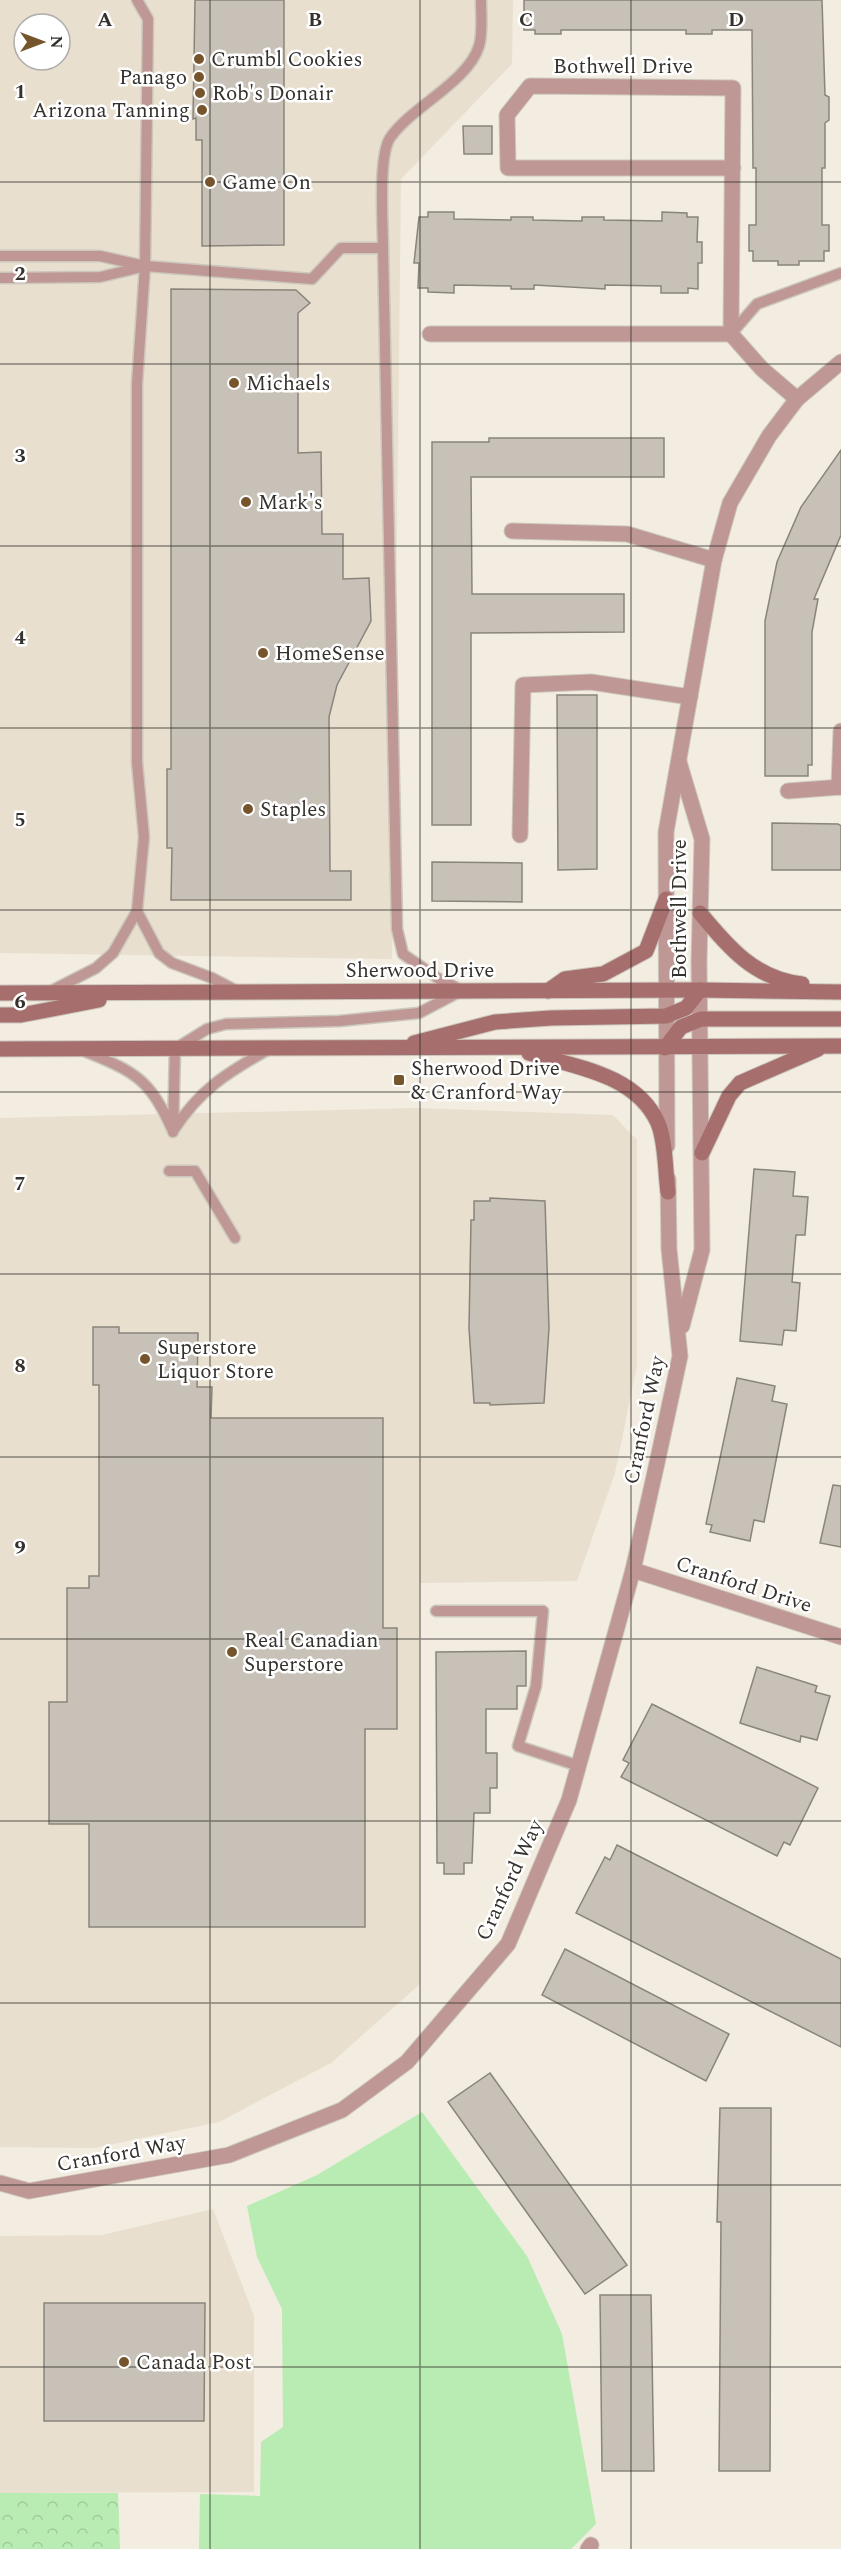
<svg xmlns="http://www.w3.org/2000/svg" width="841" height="2549" font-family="Spectral,serif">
  <defs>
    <pattern id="forest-crowns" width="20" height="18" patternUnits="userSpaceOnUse" patternTransform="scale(1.5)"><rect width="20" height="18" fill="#b8ecb3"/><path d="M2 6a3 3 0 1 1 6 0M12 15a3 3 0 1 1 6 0" fill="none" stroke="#9fcb9a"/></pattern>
  </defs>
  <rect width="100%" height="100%" fill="#f2ece1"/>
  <g fill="#e9dfce" fill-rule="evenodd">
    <path d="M 0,0 L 513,0 L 512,64 L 401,179 L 392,959 L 0,953 ZM 24,24 L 60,24 L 60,60 L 24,60 Z"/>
    <polygon points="416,1108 613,1115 637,1140 637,1365 615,1473 577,1581 420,1583 420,1984 331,2063 219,2122 94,2148 0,2147 0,1118"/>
    <polygon points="213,2209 254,2316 254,2492 0,2493 0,2236 102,2235"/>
  </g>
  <polygon fill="url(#forest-crowns)" points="0,2493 118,2493 120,2549 0,2549"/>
  <polygon fill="#b8ecb3" points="422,2112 527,2256 562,2334 596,2524 571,2549 199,2549 200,2494 260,2496 261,2442 283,2427 282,2309 257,2257 247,2206 317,2175"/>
  <g fill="#c7c1b7" stroke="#8a857b" stroke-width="1.5">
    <polygon points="195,0 284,0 284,245 202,246 202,140 196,140 196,118 193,119"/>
    <polygon points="524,0 822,0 825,95 829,97 829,120 825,123 825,168 822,168 822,225 829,225 829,251 824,251 824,261 799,261 799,265 778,265 778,261 753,261 753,251 749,251 749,225 756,225 756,168 753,168 752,30 712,30 712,34 686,34 686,30 561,30 561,34 535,34 535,30 524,30"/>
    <polygon points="463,126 492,126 492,154 464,154"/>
    <polygon points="428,212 454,212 454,219 511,220 511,217 533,217 533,220 582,221 582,217 604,217 604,220 662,221 662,212 687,213 687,217 698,217 697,242 702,242 702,263 698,263 698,289 688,288 688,293 661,293 661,286 605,285 605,289 534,285 534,289 511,289 511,286 454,285 454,293 428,292 428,288 418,288 419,263 414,263 419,217 428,217"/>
    <polygon points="171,289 296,290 310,303 298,313 298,453 321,452 322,534 343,534 343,579 369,578 371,621 337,685 329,717 330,871 351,871 351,900 171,900 172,848 167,848 167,769 171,769"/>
    <polygon points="489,438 664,438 664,477 471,477 472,594 624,594 624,632 471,633 471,825 432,825 432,442 489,442"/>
    <polygon points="841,450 841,535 814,599 818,599 812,632 812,765 808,765 808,776 765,776 765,621 777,562 801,507"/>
    <polygon points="557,695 597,695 597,869 558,870"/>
    <polygon points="772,823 838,824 841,826 841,870 772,870"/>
    <polygon points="432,862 522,863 522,902 432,901"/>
    <polygon points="754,1169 795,1172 793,1196 808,1197 805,1235 796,1235 792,1282 800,1283 796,1331 784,1330 782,1345 740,1341"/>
    <polygon points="490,1198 545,1201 549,1328 544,1403 490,1405 490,1403 474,1403 469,1328 471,1220 474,1220 474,1201 490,1201"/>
    <polygon points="93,1327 119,1327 119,1333 198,1333 197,1387 212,1387 211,1418 383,1418 383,1628 397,1628 397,1729 365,1729 365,1927 89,1927 89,1824 49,1824 49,1702 67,1702 67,1588 89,1588 89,1576 99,1576 99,1385 93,1385"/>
    <polygon points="737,1378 775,1386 772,1401 787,1404 764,1522 754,1520 750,1541 710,1532 712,1525 706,1524"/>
    <polygon points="833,1485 841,1486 841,1547 820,1543"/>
    <polygon points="526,1651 526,1686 517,1686 517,1709 486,1709 486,1753 497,1753 497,1788 490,1788 490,1813 474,1813 472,1863 464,1863 464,1874 444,1874 444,1863 437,1863 436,1652"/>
    <polygon points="757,1667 817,1686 815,1692 830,1696 817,1740 801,1736 800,1742 740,1723"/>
    <polygon points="652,1704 818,1788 790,1845 784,1842 777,1856 621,1777 629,1763 623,1760"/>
    <polygon points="617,1845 841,1959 841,2047 576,1913 605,1857 610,1860"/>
    <polygon points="565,1949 729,2034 706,2081 542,1995"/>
    <polygon points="490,2073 627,2265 585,2294 448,2102"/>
    <polygon points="720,2108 771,2108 770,2471 719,2471 721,2222 717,2222"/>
    <polygon points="600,2295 651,2295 654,2471 602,2471"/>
    <polygon points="44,2303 205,2303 204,2421 44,2421"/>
  </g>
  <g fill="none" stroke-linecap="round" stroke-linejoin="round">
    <g stroke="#ccc7bd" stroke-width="13">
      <g id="service">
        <path d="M 383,248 C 383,225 378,156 390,138 C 411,107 468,82 479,46 C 483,33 481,14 481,0"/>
        <polyline points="0,256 100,256 145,266 312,279 341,248 383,248 397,929 403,954 439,979 459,989"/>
        <polyline points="0,278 100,277 142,267"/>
        <polyline points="731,334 757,304 841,273"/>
        <polyline points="137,911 159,953 172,963 212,978 237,991"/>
        <polyline points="53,990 96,968 113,953 137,911 144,837 137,762 137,384 145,266 148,19 137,0"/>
        <path d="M 84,1051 C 135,1072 149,1078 172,1129"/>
        <path d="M 173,1131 C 200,1089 227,1073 269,1049"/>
        <polyline points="173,1132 175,1049 207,1029 226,1024 339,1021 419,1013 459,992"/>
        <polyline points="169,1171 195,1171 235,1238"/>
        <polyline points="436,1611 543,1611 536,1686 518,1746 579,1766"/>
      </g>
    </g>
    <g stroke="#ccc7bd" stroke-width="17">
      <g id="minor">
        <polyline points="733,168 508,168 507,115 530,86 733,88 731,334 762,369 797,399"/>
        <polyline points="430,334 731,334"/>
        <polyline points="512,531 627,534 714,560"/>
        <polyline points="679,762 702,839 699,961 702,1250 682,1326"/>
        <polyline points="839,787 841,731"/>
        <polyline points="788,791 841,787"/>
        <polyline points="520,835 523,685 591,682 690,697"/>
        <polyline points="667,1146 666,832 714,560 730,503 769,436 797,399 841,362"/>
        <polyline points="633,1570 841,1637"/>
        <polyline points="0,2183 29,2191 229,2155 342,2110 407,2062 508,1944 569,1800 633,1570 657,1463 680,1356 669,1249 668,1179"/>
        <polyline points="588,2549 591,2545"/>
      </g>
    </g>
    <g stroke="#ccc7bd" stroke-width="17">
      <g id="secondary">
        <path d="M 700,913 C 728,947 755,979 802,984"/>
        <polyline points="548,991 565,979 603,974 646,951 666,899"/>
        <polyline points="0,993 700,990 841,992"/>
        <polyline points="0,1015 21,1015 99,1000"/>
        <polyline points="414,1043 495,1022 551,1018 666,1016 686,1008 700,990"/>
        <polyline points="665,1048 681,1027 701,1019 841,1019"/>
        <polyline points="0,1049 841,1046"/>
        <path d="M 529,1053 C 575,1067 636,1074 658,1123 C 666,1142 665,1171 668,1192"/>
        <polyline points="702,1153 729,1096 740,1083 818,1049"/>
      </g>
    </g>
    <use href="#service" stroke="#bf9795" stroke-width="10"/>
    <use href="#minor" stroke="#bf9795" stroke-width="15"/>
    <use href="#secondary" stroke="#a66e6c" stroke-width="15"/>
  </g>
  <path fill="none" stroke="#35322e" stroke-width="1.5" stroke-opacity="0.55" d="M 210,0 L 210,2549M 420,0 L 420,2549M 631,0 L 631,2549M 0,182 L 841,182M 0,364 L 841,364M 0,546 L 841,546M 0,728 L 841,728M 0,910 L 841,910M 0,1092 L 841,1092M 0,1274 L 841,1274M 0,1457 L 841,1457M 0,1639 L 841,1639M 0,1821 L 841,1821M 0,2003 L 841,2003M 0,2185 L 841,2185M 0,2367 L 841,2367"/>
  <g fill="#76552c" stroke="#fff" stroke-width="2">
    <circle cx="199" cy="59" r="6"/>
    <circle cx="199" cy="77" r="6"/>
    <circle cx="200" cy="93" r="6"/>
    <circle cx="202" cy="110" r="6"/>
    <circle cx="210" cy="182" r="6"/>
    <circle cx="234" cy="383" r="6"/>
    <circle cx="246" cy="502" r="6"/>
    <circle cx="263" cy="653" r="6"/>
    <circle cx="248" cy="809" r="6"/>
    <rect x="393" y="1074" width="12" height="12" rx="3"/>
    <circle cx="145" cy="1359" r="6"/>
    <circle cx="232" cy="1652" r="6"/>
    <circle cx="124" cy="2362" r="6"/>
  </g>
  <g text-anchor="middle" stroke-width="5" stroke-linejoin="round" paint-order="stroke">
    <g font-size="21" fill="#35322e" stroke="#fff" text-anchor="start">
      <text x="211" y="66">Crumbl Cookies</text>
      <text x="187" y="84" text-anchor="end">Panago</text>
      <text x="212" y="100">Rob's Donair</text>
      <text x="190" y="117" text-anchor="end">Arizona Tanning</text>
      <text x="222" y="189">Game On</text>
      <text x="246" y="390">Michaels</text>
      <text x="258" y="509">Mark's</text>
      <text x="275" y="660">HomeSense</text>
      <text x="260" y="816">Staples</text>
      <text x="411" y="1075">Sherwood Drive<tspan x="411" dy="24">&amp; Cranford Way</tspan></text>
      <text x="157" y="1354">Superstore<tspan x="157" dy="24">Liquor Store</tspan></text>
      <text x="244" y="1647">Real Canadian<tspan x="244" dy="24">Superstore</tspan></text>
      <text x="136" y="2369">Canada Post</text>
    </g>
    <g font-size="21" fill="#35322e" stroke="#fff">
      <text x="623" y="73">Bothwell Drive</text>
      <text transform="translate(679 909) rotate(-90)" y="7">Bothwell Drive</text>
      <text x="420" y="977">Sherwood Drive</text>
      <text transform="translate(644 1420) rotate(-78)" y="7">Cranford Way</text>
      <text transform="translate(744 1584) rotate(18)" y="7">Cranford Drive</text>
      <text transform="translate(509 1880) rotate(-65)" y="7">Cranford Way</text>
      <text transform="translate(121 2153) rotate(-10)" y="7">Cranford Way</text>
    </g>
  </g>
  <g font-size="20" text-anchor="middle" font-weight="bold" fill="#35322e" stroke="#fff" stroke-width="5" stroke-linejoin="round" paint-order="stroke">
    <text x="105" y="26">A</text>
    <text x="315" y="26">B</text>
    <text x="526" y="26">C</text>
    <text x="736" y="26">D</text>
    <text x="20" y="98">1</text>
    <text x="20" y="280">2</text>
    <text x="20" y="462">3</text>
    <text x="20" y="644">4</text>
    <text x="20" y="826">5</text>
    <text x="20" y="1008">6</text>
    <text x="20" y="1190">7</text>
    <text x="20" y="1372">8</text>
    <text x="20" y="1554">9</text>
  </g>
  <g transform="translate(42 42) rotate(90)"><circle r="28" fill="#ffffff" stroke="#aeadab" stroke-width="1.5"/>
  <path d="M0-4.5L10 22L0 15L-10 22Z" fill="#76552c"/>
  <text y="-9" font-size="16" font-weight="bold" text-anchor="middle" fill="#35322e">N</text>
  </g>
</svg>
